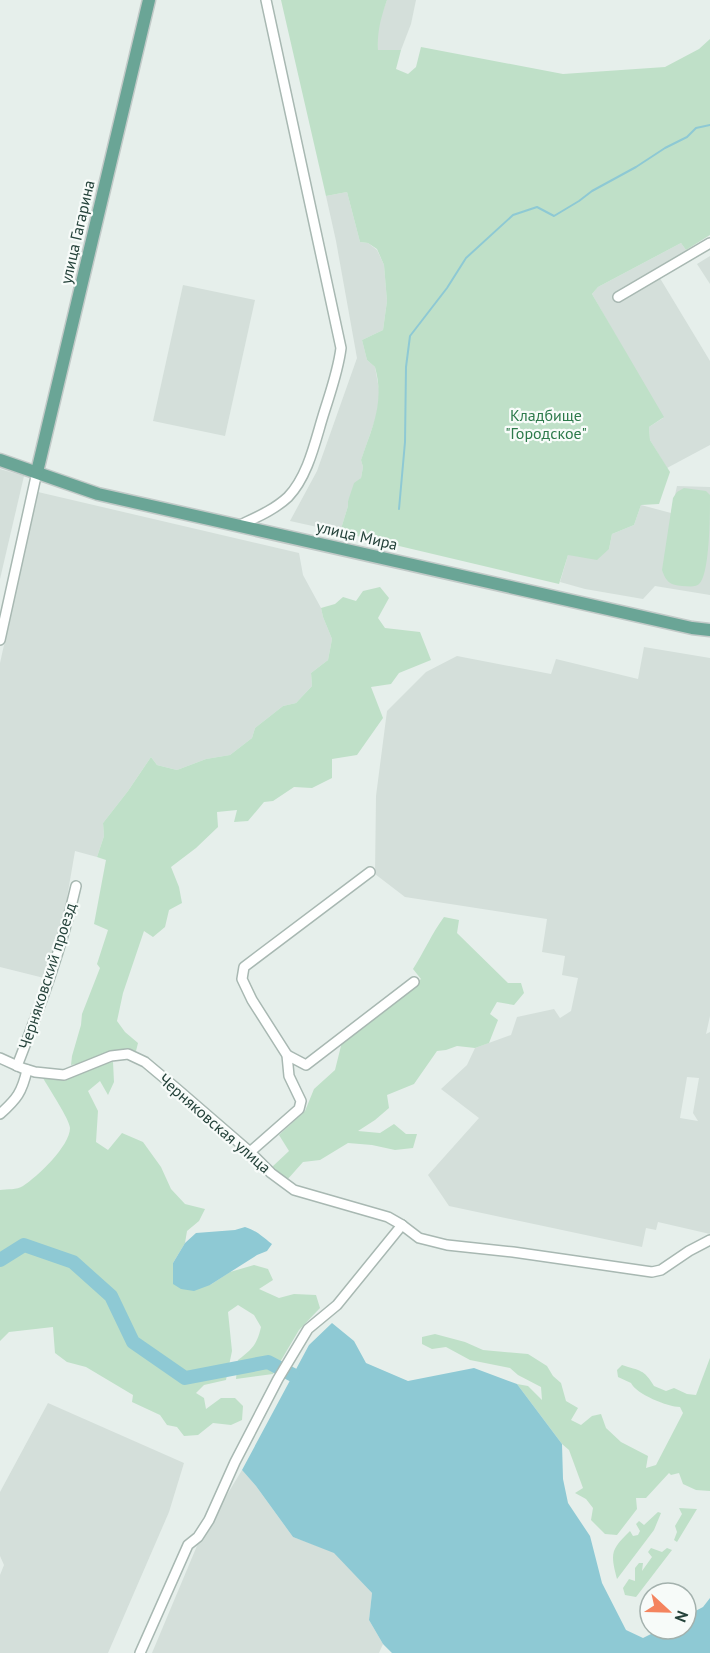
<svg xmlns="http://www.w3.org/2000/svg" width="710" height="1653" font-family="'PT Sans',sans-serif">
  <rect width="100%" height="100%" fill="#e6efeb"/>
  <g fill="#d4dfda" fill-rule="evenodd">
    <polygon points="387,0 416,0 411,24 401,50 378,51 377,36 381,16"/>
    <polygon points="347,192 360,242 368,243 377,250 384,265 387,301 383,330 362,340 367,360 375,367 380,395 376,417 361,460 363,467 361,478 348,501 348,506 340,532 290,521 317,471 357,358 336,241 326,196"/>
    <polygon points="681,243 686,250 685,254 655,270 710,361 710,445 667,468 650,440 649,427 663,418 592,294 598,287"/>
    <polygon points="710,256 710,284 697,264"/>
    <polygon points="183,285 255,300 225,436 153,421"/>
    <polygon points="0,469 24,476 0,579"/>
    <polygon points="677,486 710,487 710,595 655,586 643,599 585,589 560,582 568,555 609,549 612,534 634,525 641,505 671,513"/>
    <polygon points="38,492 299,553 303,575 321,608 323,617 332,639 328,660 311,673 312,686 296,703 283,706 255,728 252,738 230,755 206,759 177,770 157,765 151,757 128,791 103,823 104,836 97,857 75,851 63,921 44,978 0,967 0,663"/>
    <path d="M 644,647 L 710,658 L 710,1016 L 706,1034 L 710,1032 L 710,1234 L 658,1222 L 656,1230 L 646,1228 L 642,1247 L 449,1206 L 428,1175 L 479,1118 L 441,1089 L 467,1065 L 475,1048 L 511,1035 L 517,1017 L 554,1009 L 560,1018 L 571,1011 L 578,978 L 562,975 L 565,956 L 542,952 L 547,919 L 405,897 L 375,874 L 376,796 L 387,711 L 426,672 L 457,656 L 551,674 L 556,659 L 638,679 ZM 687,1077 L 699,1078 L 693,1113 L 698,1121 L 680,1118 Z"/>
    <polygon points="48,1403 184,1463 169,1512 108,1653 0,1653 0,1575 4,1565 0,1556 0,1492"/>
    <polygon points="242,1470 256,1486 293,1537 334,1552 372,1593 369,1620 383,1644 379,1653 152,1653 199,1541"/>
  </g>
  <g fill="#bfe0c8">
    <path d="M 281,0 L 387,0 C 381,17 377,32 378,50 L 401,50 L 396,69 L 408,74 L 416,67 L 421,47 L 563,74 L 665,67 L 699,49 L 710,39 L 710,235 L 686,250 L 681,243 L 598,287 L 592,294 L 664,417 L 649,427 L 650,440 L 670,472 L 659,504 L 641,505 L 634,525 L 612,534 L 609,549 L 597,560 L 568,555 L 559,584 L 340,532 L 348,506 L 348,501 L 354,483 L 361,478 L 363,467 L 361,460 C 372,427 385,403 375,367 L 367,360 L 362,340 L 383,330 L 387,301 L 384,265 L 377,249 L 368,243 L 360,242 L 347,192 L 326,196 Z"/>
    <path d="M 684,488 L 706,491 L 710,495 C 710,512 710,571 700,583 C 696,588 688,586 682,586 C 670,585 666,582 662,570 L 673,498 L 677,492 Z"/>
    <polygon points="380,587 389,598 378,618 385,628 420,632 431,660 399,673 391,684 371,687 383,718 357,755 332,759 332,778 312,788 294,787 273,801 264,802 248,821 234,822 237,810 217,812 218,827 196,848 171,867 179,887 182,903 169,910 165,927 153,937 144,931 123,993 117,1021 125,1032 138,1043 136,1051 114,1050 82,1063 71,1065 72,1056 81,1025 82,1014 100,968 97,964 108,930 94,924 106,860 97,857 104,836 103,823 128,791 151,757 157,765 177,770 206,759 230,755 252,738 255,728 283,706 296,703 312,686 311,673 328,660 332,639 323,617 321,608 335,604 343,597 356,601 363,591"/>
    <path d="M 444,917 L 459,920 L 457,933 L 508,983 L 521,983 L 524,993 L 514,1005 L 497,1002 L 490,1014 L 498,1020 L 489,1043 L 475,1048 L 457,1046 L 446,1050 L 437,1051 L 414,1084 L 387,1095 L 389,1108 L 375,1120 L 358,1131 L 380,1133 L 394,1124 L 406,1134 L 417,1134 L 413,1148 L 395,1150 L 372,1145 L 348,1143 L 320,1160 L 303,1162 L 287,1180 L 272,1167 L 289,1151 L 279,1135 L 305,1111 L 314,1089 L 335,1070 L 342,1042 L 421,979 L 413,969 C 424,952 432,933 444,917 Z"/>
    <path d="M 113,1062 L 114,1082 L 108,1095 L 100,1081 L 88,1091 L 98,1111 L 96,1142 L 108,1150 L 122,1133 L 143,1142 L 161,1167 L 171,1189 L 185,1204 L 205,1209 L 199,1221 L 187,1231 L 185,1243 L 173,1263 L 210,1285 L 230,1272 L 254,1265 L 268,1269 L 273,1280 L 259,1289 L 279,1298 L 294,1294 L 316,1295 L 320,1308 L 299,1330 L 273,1374 L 236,1379 L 238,1360 C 253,1349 257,1344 261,1327 L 254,1315 L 238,1305 L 228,1312 L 232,1351 L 226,1380 L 204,1385 L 196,1393 L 204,1398 L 206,1409 L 221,1398 L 235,1398 L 243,1406 L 242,1420 L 231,1425 L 213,1423 L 198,1435 L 184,1436 L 177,1427 L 167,1425 L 160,1415 L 132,1402 L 133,1395 L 86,1367 L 67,1362 L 55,1353 L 53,1327 L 9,1332 L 0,1341 L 0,1190 C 7,1189 17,1190 23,1186 C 37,1177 70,1146 70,1128 C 70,1120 48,1087 43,1078 L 65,1078 L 104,1063 Z"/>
    <path d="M 435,1334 L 465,1342 L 483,1350 L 528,1354 L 547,1366 L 553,1376 L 561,1383 L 566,1401 L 578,1408 L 571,1420 L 581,1425 L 592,1416 L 601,1414 L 606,1428 L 621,1442 L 648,1456 L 646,1468 L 656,1465 L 683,1413 L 680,1407 C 668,1407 636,1394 631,1383 L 618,1377 L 617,1370 L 622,1365 C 640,1371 644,1369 654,1386 L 666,1391 L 674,1388 L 687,1394 L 696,1395 L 710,1358 L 710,1491 L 696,1490 L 683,1484 L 679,1473 L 671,1475 L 669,1473 L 646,1498 L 636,1498 L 637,1509 L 617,1535 L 605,1534 L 591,1520 L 593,1508 L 586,1499 L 575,1493 L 583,1488 L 569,1450 L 562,1444 L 517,1384 L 528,1386 L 542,1400 L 541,1387 L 518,1375 L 510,1368 L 470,1360 L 446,1347 L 432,1349 L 422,1344 L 422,1337 Z"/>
    <polygon points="679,1508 697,1509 677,1542 674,1540 677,1532 675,1526 682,1514"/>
    <path d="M 658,1512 L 661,1513 L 654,1530 L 617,1579 C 610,1552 611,1550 630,1531 L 633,1536 L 638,1535 L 640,1531 L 636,1524 L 639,1521 L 644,1525 Z"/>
    <polygon points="651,1548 662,1552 667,1548 672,1550 636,1597 625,1595 623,1588 629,1579 635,1581 635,1568 639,1563 643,1563 642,1571 652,1557 648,1552"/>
  </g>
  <g fill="#8ec9d4">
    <path d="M 245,1227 C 259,1232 260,1235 272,1244 L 267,1251 L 257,1255 L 210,1285 L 194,1291 L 181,1289 L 173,1284 L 173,1263 L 185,1243 L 196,1233 L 235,1230 Z"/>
    <polygon points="332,1323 354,1341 366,1363 408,1381 474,1368 517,1384 562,1444 563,1479 568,1503 590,1536 602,1583 626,1630 643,1638 661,1629 686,1629 686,1616 703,1607 710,1598 710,1653 392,1653 383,1644 369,1620 372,1593 334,1553 293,1537 256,1486 242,1470 309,1345"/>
  </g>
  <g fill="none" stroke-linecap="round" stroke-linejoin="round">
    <polyline stroke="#8ec9d4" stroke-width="2" points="399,509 405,442 406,367 410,336 447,288 466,258 513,215 537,207 554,216 579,201 592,191 636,167 665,148 687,137 696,128 710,125"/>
    <polyline stroke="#8ec9d4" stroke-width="14" points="0,1260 24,1245 73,1262 111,1296 133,1342 185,1378 268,1362 293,1375"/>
    <g stroke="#a8b8b2" stroke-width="12">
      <g id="minor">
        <polyline points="618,297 710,243"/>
        <path d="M 240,525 C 257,517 274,510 288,497 C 308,476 315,442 323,416 C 330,393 338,372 341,348 L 266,0"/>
        <polyline points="0,640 37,472"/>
        <polyline points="287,1055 306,1065 414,982"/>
        <polyline points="0,1058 22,1068 35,1072 64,1075 111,1056 128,1054 145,1062 176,1088 250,1152 271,1173 294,1190 388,1217 402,1225 419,1238 447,1245 513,1252 652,1272 661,1270 689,1251 710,1240"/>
        <path d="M 17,1066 C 40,1007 62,948 76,886"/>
        <path d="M 0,1114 C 17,1099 22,1092 27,1070"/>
        <polyline points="250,1152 299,1109 301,1101 289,1076 287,1055 252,1000 242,979 244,967 370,872"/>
        <polyline points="140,1653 188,1545 198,1537 209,1520 235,1462 278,1379 308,1329 337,1305 402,1225"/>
      </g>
    </g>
    <g stroke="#c2cac8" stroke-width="15">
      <g id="major">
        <polyline points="0,460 98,494 692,628 710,630"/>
        <polyline points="37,472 149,0"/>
      </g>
    </g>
    <use href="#minor" stroke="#fff" stroke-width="9"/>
    <use href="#major" stroke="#6aa596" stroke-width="12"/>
  </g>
  <g text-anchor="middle" stroke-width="4.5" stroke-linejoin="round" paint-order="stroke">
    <g font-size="16" fill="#24423a" stroke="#f7fbf9">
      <text transform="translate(77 232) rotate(-77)" y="6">улица Гагарина</text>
      <text transform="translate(357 535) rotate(13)" y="6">улица Мира</text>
      <text transform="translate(47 976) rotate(-72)" y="6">Черняковский проезд</text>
      <text transform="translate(215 1123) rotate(41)" y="6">Черняковская улица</text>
    </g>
    <g font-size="16" fill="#2d7a4b" stroke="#f7fbf9">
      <text x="546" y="421">Кладбище<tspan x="546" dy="18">"Городское"</tspan></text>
    </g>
  </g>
  <g transform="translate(668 1611) rotate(112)"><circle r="28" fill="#f7fbf9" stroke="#a3b1ad" stroke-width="1.5"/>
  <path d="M0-4.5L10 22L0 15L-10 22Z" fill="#f4845f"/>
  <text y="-9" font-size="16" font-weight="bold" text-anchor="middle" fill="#24423a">N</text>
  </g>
</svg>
